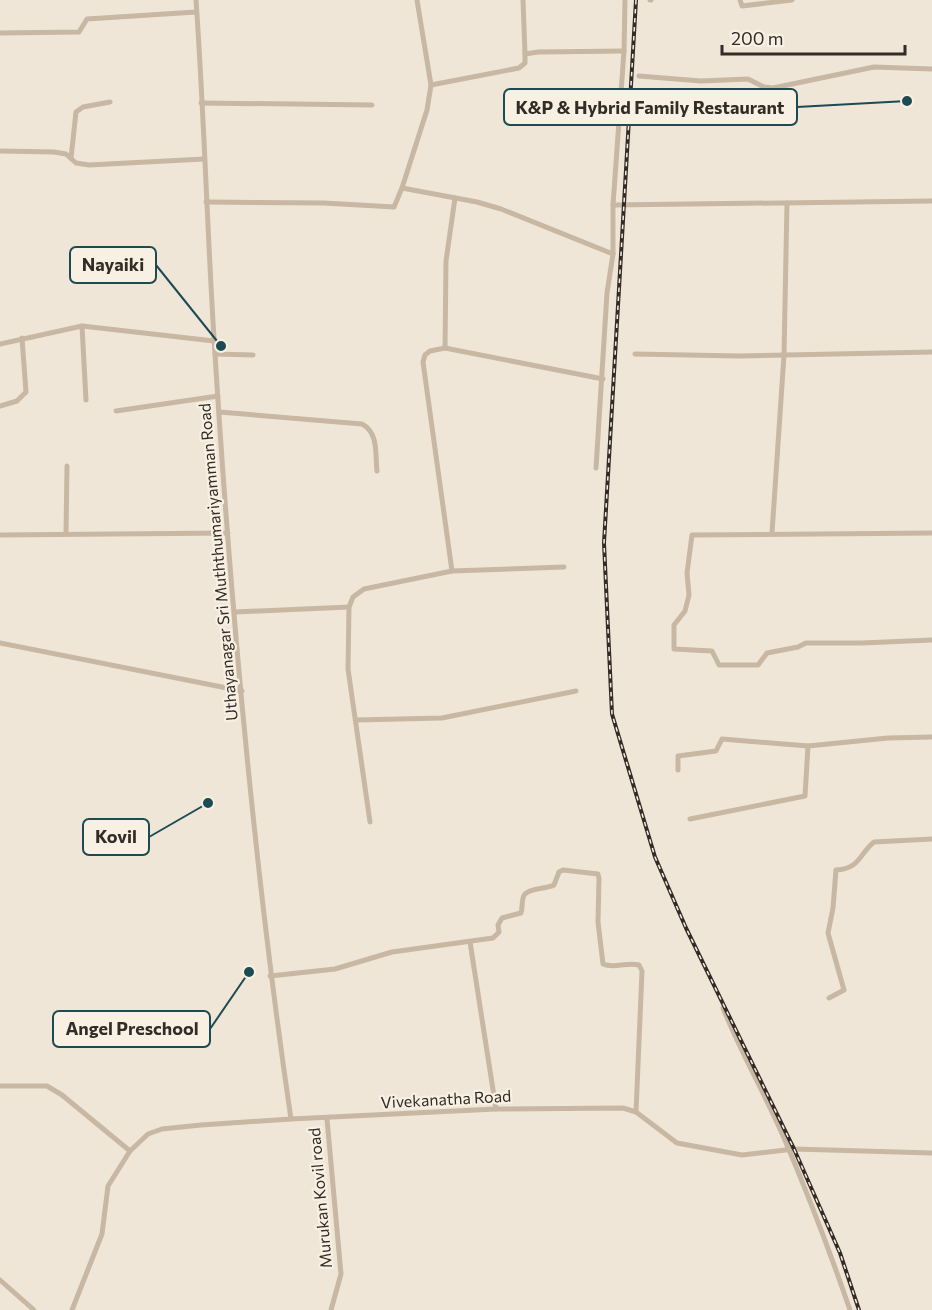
<svg xmlns="http://www.w3.org/2000/svg" width="932" height="1310" font-family="Commissioner,sans-serif">
  <rect width="100%" height="100%" fill="#f0e6d7"/>
  <g fill="none" stroke-linecap="round" stroke-linejoin="round">
    <g stroke="#c8b7a3" stroke-width="5">
      <path d="M 196,0 C 204,113 207,226 214,338 C 230,599 253,861 291,1119"/>
      <polyline points="523,0 525,54"/>
      <polyline points="650,0 651,0"/>
      <polyline points="740,0 742,6 792,0"/>
      <polyline points="0,33 79,32 87,19 196,12"/>
      <polyline points="639,76 701,81 748,79 764,87 773,88 874,67 932,69"/>
      <polyline points="431,85 519,68 525,63 525,54 538,52 624,51"/>
      <polyline points="201,103 372,105"/>
      <polyline points="0,151 54,152 66,154 76,163 89,165 204,159"/>
      <polyline points="71,158 76,112 83,107 110,102"/>
      <polyline points="402,188 427,110 431,85 417,0"/>
      <polyline points="206,202 324,203 394,207 402,188 477,202 501,209 613,254"/>
      <polyline points="613,205 932,201"/>
      <polyline points="82,326 86,400"/>
      <polyline points="0,344 82,326 214,341"/>
      <polyline points="445,348 446,261 455,198"/>
      <polyline points="215,354 253,355"/>
      <polyline points="635,354 739,356 932,352"/>
      <polyline points="0,406 17,401 26,392 22,338"/>
      <polyline points="116,411 218,396"/>
      <path d="M 219,412 L 362,424 C 379,433 375,454 377,471"/>
      <polyline points="596,468 607,293 613,254 613,205 624,51 625,0"/>
      <polyline points="772,533 784,355 787,203"/>
      <polyline points="932,533 692,535 687,573 689,595 685,611 674,625 674,649 712,651 719,665 758,665 767,653 798,647 806,643 862,643 932,640"/>
      <polyline points="66,534 67,466"/>
      <polyline points="0,535 228,533"/>
      <polyline points="452,571 423,362 425,355 430,351 445,348 603,379"/>
      <polyline points="235,612 349,607"/>
      <polyline points="0,643 242,691"/>
      <polyline points="356,720 442,718 576,691"/>
      <polyline points="678,770 678,756 716,751 722,739 808,746 888,738 932,737"/>
      <polyline points="690,819 805,796 808,746"/>
      <polyline points="370,822 348,669 349,607 353,597 364,589 452,571 564,567"/>
      <polyline points="470,942 496,1109"/>
      <path d="M 270,976 L 335,969 L 392,952 L 493,938 L 499,932 L 498,925 L 502,918 L 521,913 C 523,907 521,898 525,894 C 531,888 546,889 554,885 L 559,872 L 563,870 L 598,874 L 599,879 L 598,922 L 603,964 C 614,969 625,962 639,965 L 642,971 L 636,1112"/>
      <path d="M 829,998 L 844,990 L 828,933 L 833,908 L 836,870 C 860,869 859,854 874,842 L 932,839"/>
      <path d="M 723,1008 C 741,1053 765,1094 784,1138 C 808,1194 830,1252 850,1310"/>
      <polyline points="0,1086 47,1086 62,1095 130,1151"/>
      <polyline points="327,1119 341,1274 331,1310"/>
      <polyline points="0,1280 34,1310"/>
      <polyline points="72,1310 102,1234 108,1186 130,1151 148,1134 162,1129 201,1125 291,1119 496,1109 623,1108 636,1112 677,1143 742,1155 794,1149 932,1153"/>
    </g>
    <g stroke="#332b25" stroke-width="4">
      <polyline id="rail" points="636,0 604,543 612,714 655,857 686,928 794,1149 840,1253 859,1310"/>
    </g>
    <use href="#rail" stroke="#f8f0e3" stroke-width="1.5" stroke-dasharray="4.5" stroke-linecap="butt"/>
  </g>
  <g text-anchor="middle" stroke-width="4.5" stroke-linejoin="round" paint-order="stroke">
    <g font-size="16" fill="#332b25" stroke="#f8f0e3">
      <text transform="translate(218 562) rotate(-95)" y="6">Uthayanagar Sri Muththumariyamman Road</text>
      <text transform="translate(446 1099) rotate(-3)" y="6">Vivekanatha Road</text>
      <text transform="translate(320 1198) rotate(-95)" y="6">Murukan Kovil road</text>
    </g>
  </g>
  <path fill="none" stroke="#1c4b53" stroke-width="2" d="M907 101L797 107M221 346L156 265M208 803L149 837M249 972L210 1029"/>
  <g fill="#1c4b53" stroke="#f8f0e3" stroke-width="2">
    <circle cx="907" cy="101" r="6"/>
    <circle cx="221" cy="346" r="6"/>
    <circle cx="208" cy="803" r="6"/>
    <circle cx="249" cy="972" r="6"/>
  </g>
  <g fill="#f8f0e3" stroke="#1c4b53" stroke-width="2">
    <rect x="504" y="89" width="293" height="36" rx="6"/>
    <rect x="70" y="247" width="86" height="36" rx="6"/>
    <rect x="83" y="819" width="66" height="36" rx="6"/>
    <rect x="53" y="1011" width="157" height="36" rx="6"/>
  </g>
  <g font-size="18" text-anchor="middle" font-weight="bold" fill="#332b25">
    <text x="650" y="114">K&amp;P &amp; Hybrid Family Restaurant</text>
    <text x="113" y="271">Nayaiki</text>
    <text x="116" y="843">Kovil</text>
    <text x="132" y="1035">Angel Preschool</text>
  </g>
  <path d="M722 45v9h183v-9" fill="none" stroke="#332b25" stroke-width="3"/>
  <text x="731" y="45" font-size="18" fill="#332b25" stroke="#f8f0e3" stroke-width="4.5" paint-order="stroke">200 m</text>
</svg>
